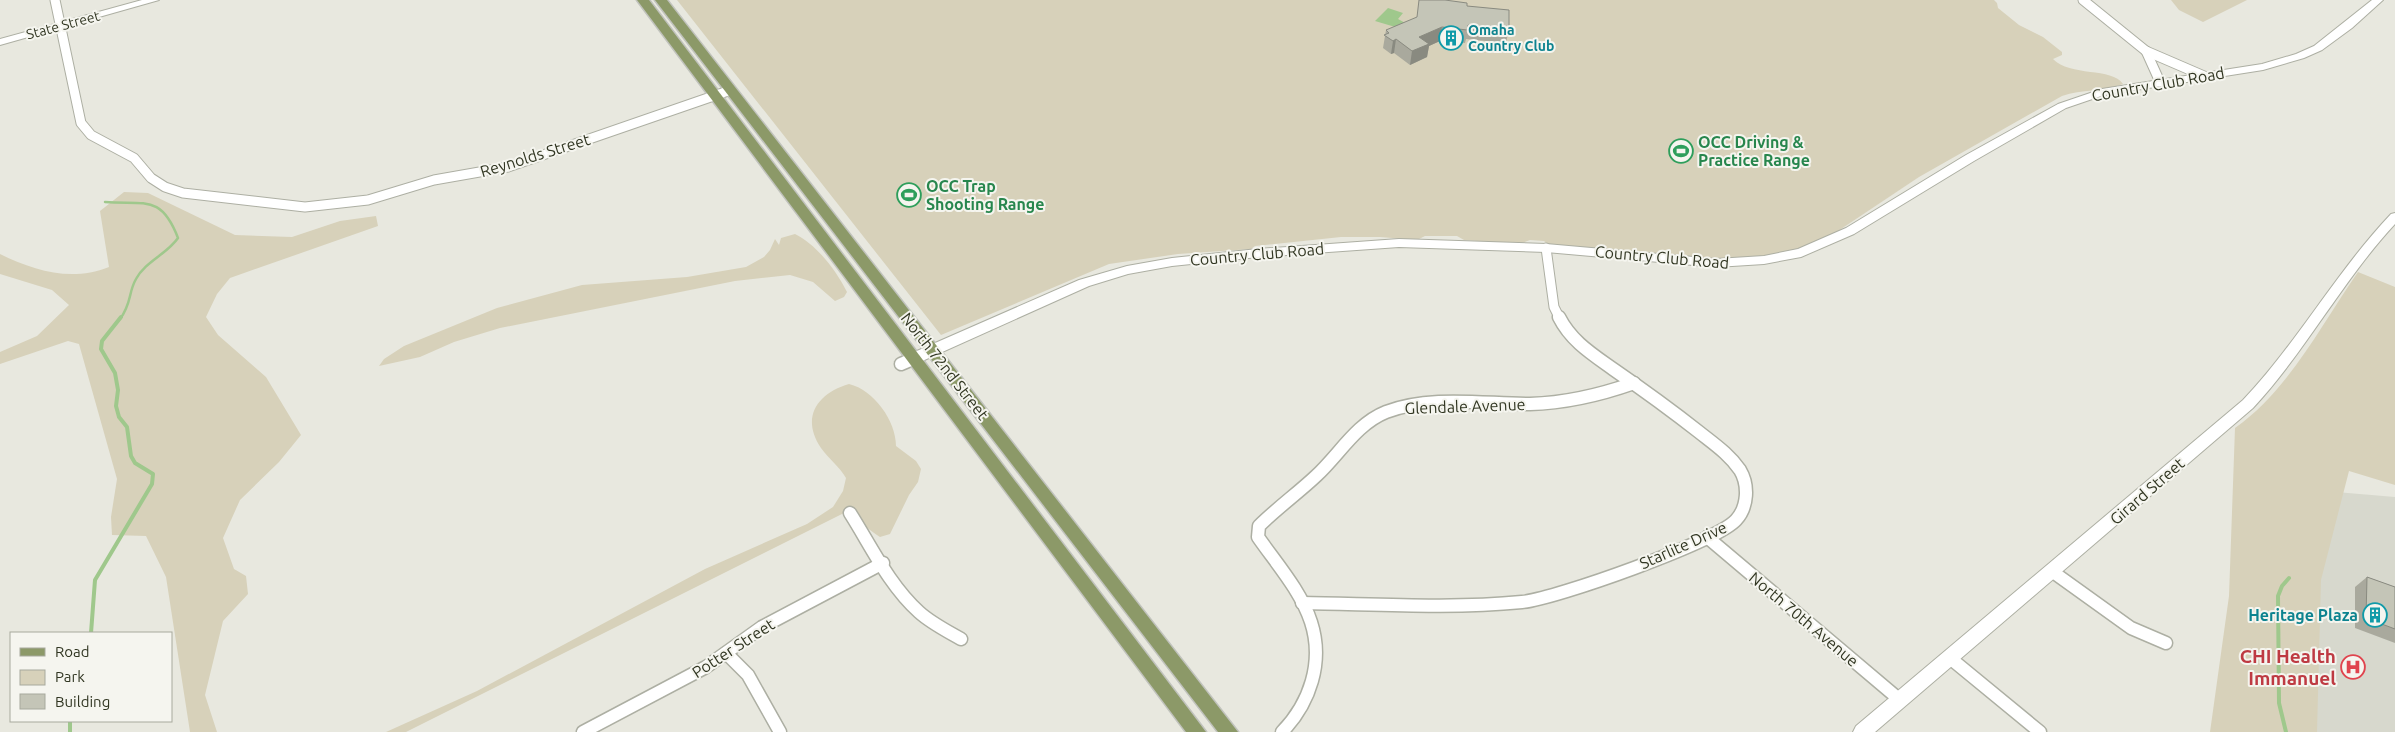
<svg xmlns="http://www.w3.org/2000/svg" width="2395" height="732" font-family="Ubuntu,sans-serif">
  <rect width="100%" height="100%" fill="#e8e8df"/>
  <polygon fill="#d7d8cd" points="2336,492 2395,497 2395,732 2311,732 2313,602"/>
  <g fill="#d7d1ba">
    <path d="M 677,0 L 1994,0 L 1997,3 L 1998,8 L 2019,25 L 2043,37 L 2062,52 L 2062,55 L 2053,59 C 2070,77 2112,67 2123,84 C 2103,92 2082,89 2062,96 L 1919,177 L 1829,237 L 1807,247 L 1774,255 L 1715,260 L 1549,245 L 1544,241 L 1530,240 L 1519,244 L 1464,240 L 1457,236 L 1425,236 L 1417,240 L 1380,237 L 1341,237 L 1255,246 L 1251,249 L 1178,254 L 1109,264 L 941,335 Z"/>
    <polygon points="2171,0 2247,0 2203,22 2179,10"/>
    <path d="M 124,192 L 148,193 L 235,235 L 292,237 L 340,221 L 376,216 L 378,226 L 230,278 L 217,294 L 206,317 L 218,335 L 266,377 L 301,435 L 279,462 L 240,500 L 223,538 L 234,569 L 246,576 L 248,594 L 223,621 L 205,695 L 217,732 L 190,732 L 166,577 L 146,536 L 112,535 L 111,517 L 117,479 L 79,344 L 68,341 L 0,364 L 0,352 L 37,336 L 69,305 L 52,290 L 0,274 L 0,254 C 35,271 71,282 109,267 L 100,211 Z"/>
    <path d="M 795,234 C 817,245 836,270 847,292 L 844,297 L 835,301 L 813,282 L 790,275 L 735,281 L 500,328 L 454,342 L 420,357 L 379,366 L 384,359 L 404,346 L 497,308 L 582,285 L 687,277 L 746,267 L 764,257 L 770,250 L 775,239 L 779,245 L 781,238 Z"/>
    <path d="M 2358,272 L 2395,287 L 2395,485 L 2349,471 L 2321,580 L 2317,732 L 2210,732 L 2229,596 L 2235,428 C 2289,390 2321,325 2358,272 Z"/>
    <path d="M 849,384 C 874,390 896,421 896,446 L 916,461 L 921,469 L 918,482 L 909,495 L 890,534 L 880,537 C 869,530 857,521 854,508 L 406,732 L 386,732 L 477,691 L 705,569 L 807,524 L 833,507 L 843,491 L 846,478 C 839,466 829,459 821,448 C 800,417 818,393 849,384 Z"/>
  </g>
  <polygon fill="#9fc88c" points="1388,8 1403,13 1398,19 1407,24 1402,29 1375,21"/>
  <g fill="none" stroke-linecap="round" stroke-linejoin="round">
    <path stroke="#9fc88c" stroke-width="2.5" d="M 105,202 C 145,205 161,194 178,238 C 167,254 145,262 136,279 C 128,293 132,303 120,319"/>
    <g stroke="#9fc88c" stroke-width="4">
      <polyline points="91,633 95,580 152,484 153,474 135,463 131,456 127,427 119,417 116,406 118,390 115,373 101,349 102,341 121,317"/>
      <polyline points="70,721 70,732"/>
      <polyline points="2286,732 2279,703 2278,596 2282,586 2289,578"/>
    </g>
    <g stroke="#adafa3" stroke-width="11">
      <g id="minor-far1">
        <polyline points="55,0 81,123 91,135 134,158 151,178 165,187 183,193 305,207 368,200 434,180 508,167 731,90"/>
        <polyline points="2083,0 2146,51 2204,76"/>
        <polyline points="2146,51 2160,82"/>
        <polyline points="1546,248 1554,307 1560,319"/>
      </g>
    </g>
    <g stroke="#adafa3" stroke-width="15">
      <g id="minor">
        <polyline points="901,364 915,358"/>
        <path d="M 850,513 C 871,546 889,585 919,612 C 931,623 947,631 961,639"/>
        <polyline points="1707,537 1900,700"/>
        <polyline points="2053,572 2131,628 2166,643"/>
        <path d="M 1302,603 C 1375,604 1449,609 1522,602 C 1555,599 1716,542 1736,520 C 1748,507 1749,485 1740,470 C 1729,454 1714,444 1699,432 C 1671,410 1642,389 1613,369 C 1592,354 1571,341 1559,317"/>
        <polyline points="726,653 748,675 780,732"/>
        <polyline points="1950,658 2040,732"/>
        <polyline points="583,732 706,667 762,627 883,563"/>
        <path d="M 1282,732 C 1310,703 1324,662 1311,622 C 1301,591 1276,563 1258,537 L 1259,526 C 1277,508 1298,493 1316,476 C 1339,455 1356,424 1386,412 C 1430,395 1484,404 1530,404 C 1566,403 1600,395 1634,383"/>
      </g>
    </g>
    <g stroke="#adafa3" stroke-width="2">
      <g id="tertiary">
        <polygon points="142,0 159,0 0,45 0,39"/>
        <polygon points="2372,0 2383,0 2352,28 2322,50 2304,58 2263,70 2104,95 2066,108 1974,161 1854,234 1801,257 1764,264 1716,267 1546,252 1399,247 1258,257 1172,266 1128,274 1089,286 920,362 915,363 908,358 910,354 1079,280 1127,266 1172,258 1258,249 1399,239 1546,244 1716,259 1764,256 1798,249 1846,228 1966,155 2058,104 2102,89 2262,64 2296,54 2314,46"/>
        <path d="M 2395,213 L 2395,224 C 2342,281 2306,351 2253,408 L 1875,732 L 1853,732 L 1856,726 L 2243,400 C 2298,342 2336,272 2391,214 Z"/>
      </g>
    </g>
    <g stroke="#c1c3bd" stroke-width="3">
      <g id="primary">
        <polygon points="637,0 649,0 1206,732 1186,732"/>
        <polygon points="655,0 667,0 1238,732 1218,732"/>
      </g>
    </g>
    <use href="#minor-far1" stroke="#fff" stroke-width="9"/>
    <use href="#minor" stroke="#fff" stroke-width="12"/>
    <use href="#tertiary" fill="#fff" fill-rule="evenodd"/>
    <use href="#primary" fill="#8c9968" fill-rule="evenodd"/>
  </g>
  <g fill="#a9a99d">
    <polygon points="1467,6 1509,29 1506,43 1466,39 1465,43 1440,41 1429,46 1427,57 1410,65 1394,53 1391,54 1383,48 1386,30"/>
    <polygon points="2367,577 2395,587 2395,643 2355,628 2355,587"/>
  </g>
  <g fill="#898a80">
    <polygon points="1442,27 1440,41 1429,46 1427,57 1410,65 1412,51 1419,37"/>
    <polygon points="1396,39 1394,53 1391,54 1393,41"/>
  </g>
  <g fill="#c4c5b7" stroke="#898a80">
    <polygon points="1419,0 1445,0 1467,3 1467,6 1509,10 1509,29 1468,25 1467,30 1442,27 1419,37 1429,44 1412,51 1396,39 1393,41 1384,35 1389,33 1386,30 1417,17"/>
    <polygon points="2367,577 2395,587 2395,629 2366,618"/>
  </g>
  <defs>
    <g id="building-ring" transform="scale(1.25)"><circle r="9.5" fill="#f5f5ef" stroke="#0f9aa8" stroke-width="1.5"/><path d="M-4-6H4V6H1V3H-1V6H-4ZM-2.5-4.3h1.7v1.8h-1.7ZM.8-4.3h1.7v1.8H.8ZM-2.5-1h1.7V.8h-1.7ZM.8-1h1.7V.8H.8Z" fill="#0f9aa8"/></g>
    <g id="stadium-ring" transform="scale(1.25)"><circle r="9.5" fill="#f5f5ef" stroke="#2e9e5b" stroke-width="1.5"/><path d="M0-5a6.5 5 0 1 0 0 10a6.5 5 0 1 0 0-10ZM-3.5-1.8h7v3.6h-7Z" fill="#2e9e5b"/></g>
    <g id="hospital-ring" transform="scale(1.25)"><circle r="9.5" fill="#f5f5ef" stroke="#e0444e" stroke-width="1.5"/><path d="M-5-5h3v3.5h4V-5h3V5h-3V1.5h-4V5h-3Z" fill="#e0444e"/></g>
  </defs>
  <g fill-rule="evenodd">
    <use href="#building-ring" x="1451" y="38"/>
    <use href="#stadium-ring" x="1681" y="151"/>
    <use href="#stadium-ring" x="909" y="195"/>
    <use href="#building-ring" x="2375" y="615"/>
    <use href="#hospital-ring" x="2353" y="667"/>
  </g>
  <g text-anchor="middle" stroke-width="4" stroke-linejoin="round" paint-order="stroke">
    <g font-size="14" fill="#313622" stroke="#f5f5ef">
      <text transform="translate(63 25) rotate(-15)" y="5">State Street</text>
    </g>
    <g font-size="14" font-weight="bold" fill="#0d838f" stroke="#f5f5ef" text-anchor="start">
      <text x="1468" y="35">Omaha<tspan x="1468" dy="16">Country Club</tspan></text>
    </g>
    <g font-size="16" fill="#313622" stroke="#f5f5ef">
      <text transform="translate(2158 84) rotate(-10)" y="6">Country Club Road</text>
      <text transform="translate(535 155) rotate(-17)" y="6">Reynolds Street</text>
      <text transform="translate(1257 254) rotate(-5)" y="6">Country Club Road</text>
      <text transform="translate(1662 257) rotate(5)" y="6">Country Club Road</text>
      <text transform="translate(945 366) rotate(52)" y="6">North 72nd Street</text>
      <text transform="translate(1465 406) rotate(-2)" y="6">Glendale Avenue</text>
      <text transform="translate(2147 491) rotate(-41)" y="6">Girard Street</text>
      <text transform="translate(1683 545) rotate(-24)" y="6">Starlite Drive</text>
      <text transform="translate(1804 619) rotate(40)" y="6">North 70th Avenue</text>
      <text transform="translate(733 648) rotate(-33)" y="6">Potter Street</text>
    </g>
    <g font-size="16" font-weight="bold" fill="#27864d" stroke="#f5f5ef" text-anchor="start">
      <text x="1698" y="148">OCC Driving &amp;<tspan x="1698" dy="18">Practice Range</tspan></text>
      <text x="926" y="192">OCC Trap<tspan x="926" dy="18">Shooting Range</tspan></text>
    </g>
    <g font-size="16" font-weight="bold" fill="#0d838f" stroke="#f5f5ef" text-anchor="end">
      <text x="2358" y="621">Heritage Plaza</text>
    </g>
    <g font-size="19" font-weight="bold" fill="#be3a42" stroke="#f5f5ef" text-anchor="end">
      <text x="2336" y="663">CHI Health<tspan x="2336" dy="22">Immanuel</tspan></text>
    </g>
  </g>
  <rect x="10" y="632" width="162" height="90" fill="#f5f5ef" stroke="#a7a99d"/>
  <rect x="20" y="648" width="25" height="8" fill="#8c9968" stroke="#a7a99d"/>
  <text x="55" y="657" font-size="15" fill="#313622">Road</text>
  <rect x="20" y="670" width="25" height="15" fill="#d7d1ba" stroke="#a7a99d"/>
  <text x="55" y="682" font-size="15" fill="#313622">Park</text>
  <rect x="20" y="694" width="25" height="15" fill="#c4c5b7" stroke="#a7a99d"/>
  <text x="55" y="707" font-size="15" fill="#313622">Building</text>
</svg>
